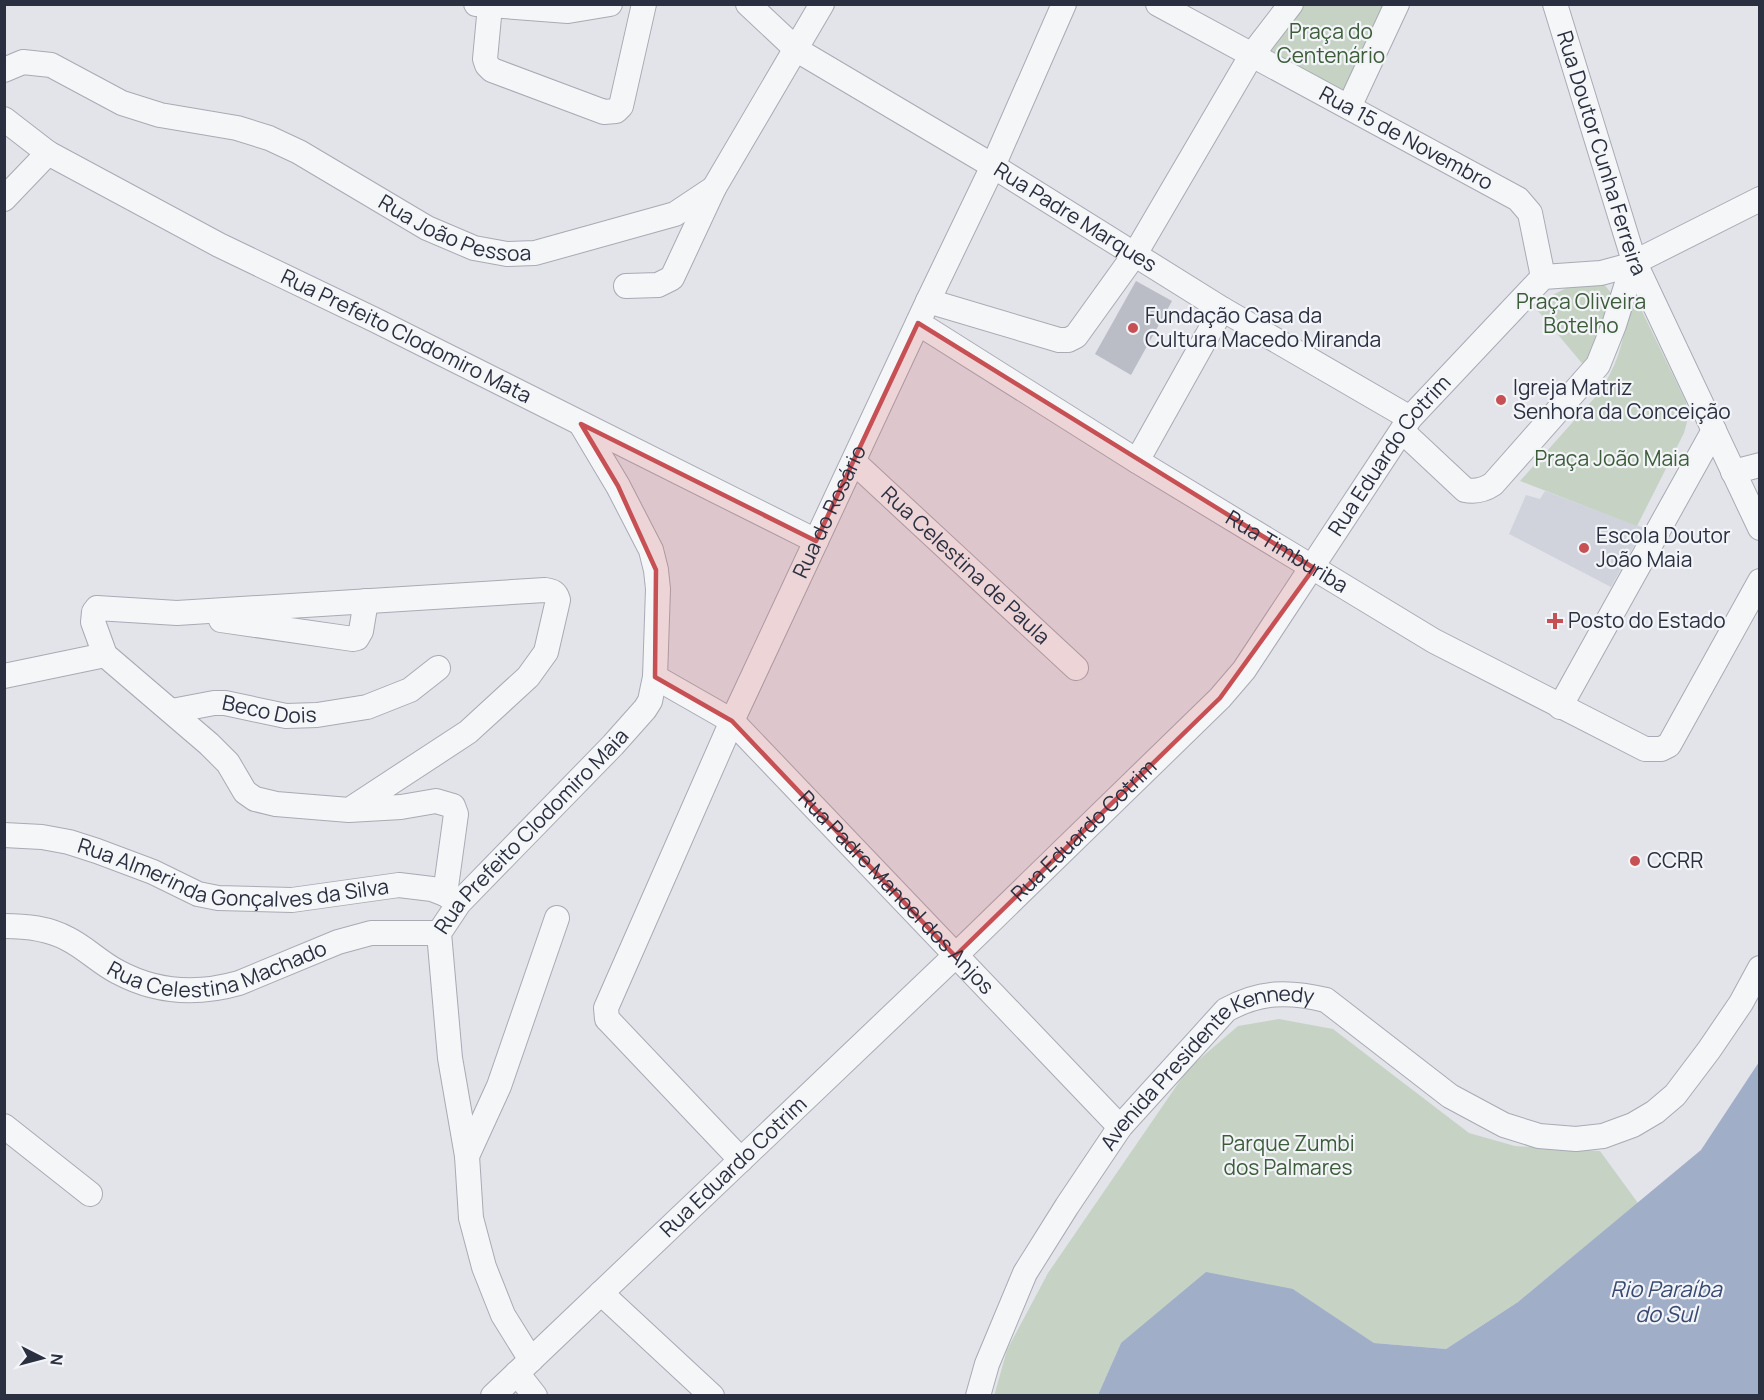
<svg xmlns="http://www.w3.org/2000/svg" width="1764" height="1400" font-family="Manrope,sans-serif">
  <rect width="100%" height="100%" fill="#e3e4ea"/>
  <polygon fill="#d1d3dc" points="1545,491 1644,528 1611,587 1509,534 1526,495 1540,499"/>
  <g fill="#c6d3c4">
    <polygon points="1299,5 1391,5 1348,97 1264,54"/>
    <polygon points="1602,282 1612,294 1614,303 1586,368 1533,305 1576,283"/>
    <path d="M 1639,305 L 1686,402 L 1687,422 L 1684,433 L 1637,526 L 1520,481 L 1598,394 C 1615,370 1625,341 1627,312 Z"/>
    <polygon points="1279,1019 1333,1029 1469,1133 1515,1146 1600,1151 1638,1203 1518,1302 1446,1349 1374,1343 1293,1289 1121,1343 1098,1395 994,1396 1007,1350 1048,1273 1188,1069 1238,1026"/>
  </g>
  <polygon fill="#a0aec7" points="1759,1062 1759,1395 1098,1395 1121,1343 1206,1272 1293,1289 1374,1343 1446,1349 1518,1302 1701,1150"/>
  <polygon fill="#babdc6" points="1136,281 1172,301 1131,375 1095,354"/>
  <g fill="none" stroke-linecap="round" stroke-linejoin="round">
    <g stroke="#a8aab4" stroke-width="26">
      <g id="minor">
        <polyline points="476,4 568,11 610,4"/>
        <path id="s1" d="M 748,4 L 797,50 L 993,166 L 1222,309 L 1410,418"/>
        <path id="s2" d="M 1158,4 L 1518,199 L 1530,213 L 1543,277"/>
        <path id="s3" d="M 1555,4 L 1634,261 L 1760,528"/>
        <polyline points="490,6 485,59 487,65 492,70 604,112 616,111 621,106 644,4"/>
        <path id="s4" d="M 4,70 L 23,62 L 51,65 L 122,103 L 160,115 L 237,128 L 269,138 L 299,152 L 427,228 L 474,248 L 507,254 L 535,253 L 675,214 L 714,188 L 822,4"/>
        <polyline points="1349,107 1397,4"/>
        <path id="s5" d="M 4,119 L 48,153 L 219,245 L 375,320 L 816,541"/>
        <polyline points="4,199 48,153"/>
        <polyline points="626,286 658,285 672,278 714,188"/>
        <polyline points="928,301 1059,340 1068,340 1076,336 1135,254 1251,56 1291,4"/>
        <path id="s6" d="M 918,323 L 1137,461 L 1434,641 L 1645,749 L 1661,749 L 1669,745 L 1760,581"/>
        <path d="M 1402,431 L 1465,490 C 1475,492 1484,490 1493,484 L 1598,365 L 1614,325 L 1634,261"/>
        <polyline points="1137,461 1222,309"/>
        <path id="s7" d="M 854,462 L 1076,668"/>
        <polyline points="1733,472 1760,465"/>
        <polyline points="221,620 353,639 357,638 361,631 366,601"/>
        <polyline points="4,676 105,655"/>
        <path id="s8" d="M 655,677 L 732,721 L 1120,1127"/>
        <polyline points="1560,707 1714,430"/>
        <path id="s9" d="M 172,711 L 214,703 L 225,703 L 286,716 L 317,715 L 367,707 L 410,690 L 438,668"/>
        <path d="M 349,810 L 468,732 L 528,677 L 546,652 L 558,600 C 556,592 552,591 545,590 L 177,613 L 97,608 L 94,612 L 93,622 L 105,655 L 209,744 L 228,763 L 245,792 L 255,799 L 276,804 L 349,810 L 401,807 L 436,801 L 453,806 L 456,814 L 445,894"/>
        <path id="s10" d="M 4,835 L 42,837 L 69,842 L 97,851 L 153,872 L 198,894 L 218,898 L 292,900 L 399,885 L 432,889 L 445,894 L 457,902"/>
        <path id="s11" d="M 4,926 C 26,926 48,928 68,939 C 86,948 100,963 118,972 C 157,993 197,995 239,983 L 338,942 L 371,933 L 439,933"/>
        <polyline points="4,1126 90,1194"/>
        <polyline points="467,1156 499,1086 557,918"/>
        <path id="s12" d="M 741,1160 L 610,1022 L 607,1019 L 606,1008 L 732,721 L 928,301 L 993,166 L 1064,4"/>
        <polyline points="601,1293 712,1396"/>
        <path id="s13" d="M 531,1360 L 503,1315 L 484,1267 L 471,1218 L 467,1156 L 450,1058 L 439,933 L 459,903 L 613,745 L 645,709 L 650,701 L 655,677 L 658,589 L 656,570 L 651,550 L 618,486 L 581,424"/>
        <polyline points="517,1373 535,1396"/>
        <path id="s14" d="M 493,1396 L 955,956 L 1220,698 L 1244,670 L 1410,418 L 1543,277 L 1601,273 L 1627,266 L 1760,199"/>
        <path id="s15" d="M 978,1396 L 987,1364 L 1025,1273 L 1067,1206 L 1120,1127 L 1226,1010 C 1260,991 1289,991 1326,1000 L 1450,1096 L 1504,1125 L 1539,1136 L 1576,1139 L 1603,1136 L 1633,1125 L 1655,1112 L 1675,1095 L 1709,1050 L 1741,1003 L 1760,968"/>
      </g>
    </g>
    <use href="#minor" stroke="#f5f6f8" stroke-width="24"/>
  </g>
  <path fill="#c65053" fill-opacity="0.2" stroke="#c65053" stroke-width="4.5" stroke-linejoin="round" d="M 918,323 L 1314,568 L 1220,698 L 955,956 L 732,721 L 655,677 L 656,570 L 618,486 L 581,424 L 816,541 Z"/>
  <g fill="#c65053" stroke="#f2f4f7" stroke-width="2">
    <circle cx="1133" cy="328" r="6"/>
    <circle cx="1501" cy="400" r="6"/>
    <circle cx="1584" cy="548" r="6"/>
    <path d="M1552 612h6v6h6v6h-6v6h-6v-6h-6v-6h6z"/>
    <circle cx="1635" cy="861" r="6"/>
  </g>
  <g text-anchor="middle" stroke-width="4.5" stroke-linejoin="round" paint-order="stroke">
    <g font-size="21" fill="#3c5c3a" stroke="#f2f4f7">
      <text x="1331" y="39">Praça do<tspan x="1331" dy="24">Centenário</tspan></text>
      <text x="1581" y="309">Praça Oliveira<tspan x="1581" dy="24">Botelho</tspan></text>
      <text x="1612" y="466">Praça João Maia</text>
      <text x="1288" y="1151">Parque Zumbi<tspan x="1288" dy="24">dos Palmares</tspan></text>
    </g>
    <g font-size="21" fill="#2b3041" stroke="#f2f4f7">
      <text dy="7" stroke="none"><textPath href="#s2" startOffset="282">Rua 15 de Novembro</textPath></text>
      <text dy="7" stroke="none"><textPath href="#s3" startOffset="156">Rua Doutor Cunha Ferreira</textPath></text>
      <text dy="7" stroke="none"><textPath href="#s1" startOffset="392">Rua Padre Marques</textPath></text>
      <text dy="7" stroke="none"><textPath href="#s4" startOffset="490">Rua João Pessoa</textPath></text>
      <text dy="7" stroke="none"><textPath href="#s5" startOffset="458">Rua Prefeito Clodomiro Mata</textPath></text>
      <text dy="7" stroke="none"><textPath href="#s14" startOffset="1304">Rua Eduardo Cotrim</textPath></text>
      <text dy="7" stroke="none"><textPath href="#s12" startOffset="750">Rua do Rosário</textPath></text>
      <text dy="7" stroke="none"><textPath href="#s6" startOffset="434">Rua Timburiba</textPath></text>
      <text dy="7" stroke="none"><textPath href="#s7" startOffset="152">Rua Celestina de Paula</textPath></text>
      <text dy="7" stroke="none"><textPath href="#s9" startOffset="99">Beco Dois</textPath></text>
      <text dy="7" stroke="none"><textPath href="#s14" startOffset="818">Rua Eduardo Cotrim</textPath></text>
      <text dy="7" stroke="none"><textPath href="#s13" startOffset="580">Rua Prefeito Clodomiro Maia</textPath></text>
      <text dy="7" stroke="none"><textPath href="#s10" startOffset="236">Rua Almerinda Gonçalves da Silva</textPath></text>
      <text dy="7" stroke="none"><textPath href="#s8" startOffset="326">Rua Padre Manoel dos Anjos</textPath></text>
      <text dy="7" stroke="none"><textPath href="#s11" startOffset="230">Rua Celestina Machado</textPath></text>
      <text dy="7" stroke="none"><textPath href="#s15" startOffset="418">Avenida Presidente Kennedy</textPath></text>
      <text dy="7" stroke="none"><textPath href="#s14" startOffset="332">Rua Eduardo Cotrim</textPath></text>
    </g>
    <g font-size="21" fill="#2b3041" stroke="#f2f4f7" text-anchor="start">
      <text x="1145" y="323">Fundação Casa da<tspan x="1145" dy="24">Cultura Macedo Miranda</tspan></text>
      <text x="1513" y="395">Igreja Matriz<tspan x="1513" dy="24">Senhora da Conceição</tspan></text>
      <text x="1596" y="543">Escola Doutor<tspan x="1596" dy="24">João Maia</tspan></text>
      <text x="1568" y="628">Posto do Estado</text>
      <text x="1647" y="868">CCRR</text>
    </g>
    <g font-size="22" font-style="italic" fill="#384a72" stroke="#f2f4f7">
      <text x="1666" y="1297">Rio Paraíba<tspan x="1666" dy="25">do Sul</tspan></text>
    </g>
  </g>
  <rect width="1764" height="1400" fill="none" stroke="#2b3041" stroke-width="12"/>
  <g transform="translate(42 1358) rotate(96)" stroke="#f2f4f7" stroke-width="4.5" paint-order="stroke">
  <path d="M0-4.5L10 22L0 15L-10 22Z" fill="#2b3041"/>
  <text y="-9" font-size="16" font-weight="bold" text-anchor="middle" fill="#2b3041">N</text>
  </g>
</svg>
